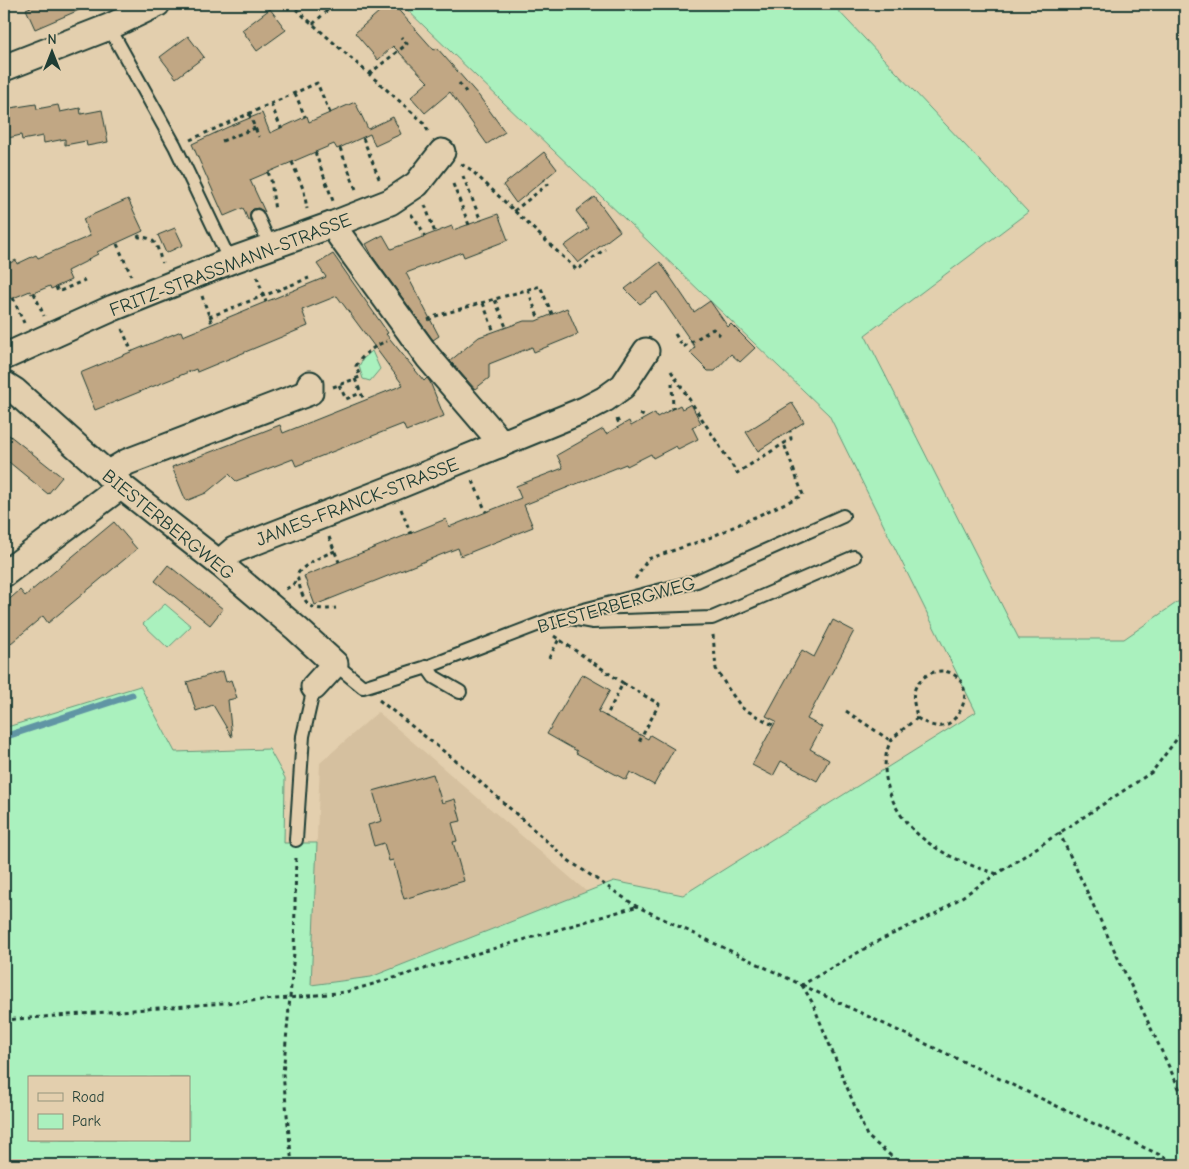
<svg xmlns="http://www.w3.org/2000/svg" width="1189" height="1169" font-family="'Comic Neue',sans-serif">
  <rect width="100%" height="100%" fill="#e3cfae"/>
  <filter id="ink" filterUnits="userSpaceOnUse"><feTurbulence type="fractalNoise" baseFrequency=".02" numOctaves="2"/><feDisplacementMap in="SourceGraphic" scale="10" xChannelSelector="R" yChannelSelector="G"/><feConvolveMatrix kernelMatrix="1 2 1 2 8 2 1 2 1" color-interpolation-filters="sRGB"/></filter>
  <g filter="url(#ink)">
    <polygon fill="#d5c09f" points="378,712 587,892 371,977 311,985 320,763"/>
    <g fill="#aaf1be" stroke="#649779" fill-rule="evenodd">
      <path d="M 401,4 L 832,4 L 1028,212 L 865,335 L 1019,639 L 1124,639 L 1185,597 L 1185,1165 L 4,1165 L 4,728 L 140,686 L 175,752 L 269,749 L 285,778 L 284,843 L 317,843 L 311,985 L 371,977 L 614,881 L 683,895 L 976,712 L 829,415 ZM 29,1078 L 189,1078 L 189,1140 L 29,1140 Z"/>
      <polygon points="372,351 380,369 370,381 363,379 359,366 363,359"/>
      <polygon points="165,604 191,626 168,648 143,624"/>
    </g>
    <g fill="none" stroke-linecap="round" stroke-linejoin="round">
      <polyline stroke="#6195a4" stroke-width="7" points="4,737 132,695"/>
    </g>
    <g fill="#c1a784" stroke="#1f3d34">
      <polygon points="38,4 93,4 35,29 26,9"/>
      <polygon points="388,4 393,4 434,50 437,48 479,96 505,132 487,144 450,92 425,113 411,97 428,82 393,46 378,60 355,33"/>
      <polygon points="270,9 286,30 257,51 242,30"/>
      <polygon points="188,36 204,57 176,78 160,57"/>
      <polygon points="355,102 368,129 393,117 401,134 375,146 370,134 337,149 334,144 250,180 265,212 258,208 253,209 250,212 250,220 248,220 243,208 224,216 192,144 228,127 262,113 270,133 307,116 309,122"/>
      <polygon points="36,104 37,109 58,105 60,112 80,108 81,114 102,110 108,142 87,146 86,141 65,145 65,139 44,143 43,136 22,140 21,135 4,139 4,109"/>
      <polygon points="544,152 557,169 516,203 503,185"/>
      <polygon points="595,197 620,231 578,263 564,246 589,228 576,211"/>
      <polygon points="128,199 143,231 97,252 98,254 88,259 89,260 67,271 71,280 51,289 50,286 31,294 30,291 11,299 9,296 4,298 4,266 16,260 17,264 36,255 38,258 90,236 83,219"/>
      <polygon points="498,214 508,240 464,257 462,252 406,273 439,336 433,340 373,257 366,244 383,235 391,249 452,226 453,230"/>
      <polygon points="175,228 183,245 166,253 158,235"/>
      <polygon points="333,254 388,333 386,334 424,381 427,378 430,382 444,416 406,431 403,424 296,466 293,459 236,481 229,474 206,493 186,501 172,467 280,425 283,433 403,385 337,296 302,310 308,326 197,372 196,369 95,410 80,373 181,331 183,336 326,277 317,264"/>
      <polygon points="660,262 694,312 710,301 728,327 731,324 755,348 740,362 731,354 715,371 708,371 690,353 695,347 657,292 640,304 625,289"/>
      <polygon points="567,308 578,334 534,352 532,347 489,364 489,378 475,389 450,361 479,337 524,321 536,321"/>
      <polygon points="792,403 804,422 758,451 746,432"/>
      <polygon points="691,404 701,423 692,427 698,439 678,449 676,446 653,458 651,454 627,466 626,464 524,505 533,527 461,556 458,548 315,605 304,576 446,519 449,527 521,498 516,486 563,468 557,455 603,429 606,434 629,421 631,426 655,413 657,417 680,405 682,409"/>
      <polygon points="4,431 62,477 48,494 4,458"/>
      <polygon points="114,522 137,549 48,623 43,616 4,649 4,604 20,590 25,596"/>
      <polygon points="168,565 223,609 210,625 155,581"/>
      <polygon points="833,620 854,631 807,719 822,727 810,749 829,760 817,781 781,761 773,776 752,765 776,721 766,716 802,650 814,657"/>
      <polygon points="223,671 226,682 231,680 237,698 228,700 232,737 213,705 196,711 187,682"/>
      <polygon points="582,674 610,690 598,712 648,739 650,735 674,749 654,785 630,772 626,780 576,753 577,751 547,734"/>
      <polygon points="433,774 442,803 455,799 461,821 452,823 457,841 453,842 464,881 404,899 393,860 389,861 384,843 374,846 368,825 382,821 373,791"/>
    </g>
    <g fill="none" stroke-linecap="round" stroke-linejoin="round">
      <g stroke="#1f3d34" stroke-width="16">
        <g id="service">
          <polyline points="109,27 175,146 230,261"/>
          <polyline points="257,216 271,247"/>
          <polyline points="565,617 593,622 712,618 854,557"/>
          <polyline points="335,664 363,687 427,667 560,616 697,581 843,516"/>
          <polyline points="427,667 434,677 460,692"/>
          <polyline points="296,840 303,736 314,687"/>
        </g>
      </g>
      <g stroke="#1f3d34" stroke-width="29">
        <g id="minor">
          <polyline points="4,68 109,27 157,4"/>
          <polyline points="334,224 340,236 428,357 494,434 499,445"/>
          <polyline points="4,357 113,308 230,261 334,224 390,202 417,184 442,152"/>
          <polyline points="4,384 15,391 121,486 219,563 297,629 335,664 314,687"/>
          <polyline points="107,474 127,462 310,392 310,384"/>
          <polyline points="219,563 234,550 393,488 584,410 605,399 623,386 646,351"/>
          <polyline points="4,574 121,486"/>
        </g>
      </g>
      <g stroke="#1f3d34" stroke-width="3" stroke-dasharray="4 4" stroke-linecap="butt">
        <polyline points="290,4 422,121 430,134"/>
        <polyline points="313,24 334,4"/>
        <polyline points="369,74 407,44 401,37"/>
        <polyline points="459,83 466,92"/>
        <polyline points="295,93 305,117"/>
        <polyline points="271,104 281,128"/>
        <polyline points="249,114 259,137"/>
        <polyline points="363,138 380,181"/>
        <polyline points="190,140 317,83 330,113"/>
        <polyline points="222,141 255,128"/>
        <polyline points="340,148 357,192"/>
        <polyline points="315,152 333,201"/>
        <polyline points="292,162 304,191 307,209"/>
        <polyline points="461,164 470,169 577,270 605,249"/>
        <polyline points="268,172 271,180 275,211"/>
        <polyline points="463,176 481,221"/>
        <polyline points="453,184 469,225"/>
        <polyline points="425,205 435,233"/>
        <polyline points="514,211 548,184 544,180"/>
        <polyline points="411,214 420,226 425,237"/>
        <polyline points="4,233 9,245"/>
        <path d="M 138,235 L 139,237 C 158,237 157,248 162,263"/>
        <polyline points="117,244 131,275"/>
        <polyline points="257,277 266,302"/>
        <polyline points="56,287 58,292 85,280"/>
        <polyline points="528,290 539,320"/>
        <polyline points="34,293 44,316"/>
        <polyline points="202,296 212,324"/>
        <polyline points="13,298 24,323"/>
        <polyline points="495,300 506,327"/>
        <polyline points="483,303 494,332"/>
        <polyline points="209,317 309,278"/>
        <polyline points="428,320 436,316 540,286 552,314"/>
        <polyline points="122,329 132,352"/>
        <polyline points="675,334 683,347 713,329 720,335"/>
        <polyline points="671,371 737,473 791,439 790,431"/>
        <polyline points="355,379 364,400"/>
        <polyline points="672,383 673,409"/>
        <polyline points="339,385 346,399 361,393"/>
        <path d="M 333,387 L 360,377 L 356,366 C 363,354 374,346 387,341"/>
        <polyline points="640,414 646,417"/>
        <polyline points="617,419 620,426"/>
        <polyline points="473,481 486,512"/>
        <polyline points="401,509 411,534"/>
        <polyline points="329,537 339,562"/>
        <path d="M 335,551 C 324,555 302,565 297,575 C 303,603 307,612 336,608"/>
        <polyline points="635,579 648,559 707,539 803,495 784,444"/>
        <polyline points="286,589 293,585 297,578"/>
        <polyline points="713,635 716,669 729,690 742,708 773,725"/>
        <polyline points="554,636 623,683 606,717"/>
        <polyline points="549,658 559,639"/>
        <polyline points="623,683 659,704 638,744"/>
        <polyline points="379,700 461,765 568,860 636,906 802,985 878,941 939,912 1152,772 1185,728"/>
        <polyline points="846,711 891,741"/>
        <path d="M 917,718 C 928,725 941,731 952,721 C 964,710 971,690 957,677 C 943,664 918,674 914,692 C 912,700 916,710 917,718 C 910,724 896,734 891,741 C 885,751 884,767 886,778 C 896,834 948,860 998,874"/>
        <polyline points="1059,832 1185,1101"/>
        <polyline points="802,985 1181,1165"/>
        <polyline points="802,985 812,1002 867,1136 902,1165"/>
        <polyline points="4,1020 289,998 346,992 635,907"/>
        <polyline points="292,1165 283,1074 294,953 296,857"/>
      </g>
      <use href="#service" stroke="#e3cfae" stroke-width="12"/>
      <use href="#minor" stroke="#e3cfae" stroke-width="25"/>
    </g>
  </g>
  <g text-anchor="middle" stroke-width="4" stroke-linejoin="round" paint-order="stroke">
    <g font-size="19" fill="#1f3d34" stroke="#e3cfae">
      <text transform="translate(230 264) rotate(-21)" y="7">FRITZ-STRASSMANN-STRASSE</text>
      <text transform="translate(357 501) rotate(-21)" y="7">JAMES-FRANCK-STRASSE</text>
      <text transform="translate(169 524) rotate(39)" y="7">BIESTERBERGWEG</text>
      <text transform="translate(616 604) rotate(-16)" y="7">BIESTERBERGWEG</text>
    </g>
  </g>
  <rect width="1189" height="1169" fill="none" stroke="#e3cfae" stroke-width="20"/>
  <rect x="10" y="10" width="1169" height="1149" fill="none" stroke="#1f3d34" stroke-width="2" filter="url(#ink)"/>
  <rect x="28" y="1076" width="162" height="65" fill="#e3cfae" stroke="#95957d"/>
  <rect x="38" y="1093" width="25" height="8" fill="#e3cfae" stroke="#95957d"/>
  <text x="72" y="1102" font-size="15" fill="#1f3d34">Road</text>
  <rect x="38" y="1114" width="25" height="15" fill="#aaf1be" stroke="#95957d"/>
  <text x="72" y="1126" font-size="15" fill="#1f3d34">Park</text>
  <g transform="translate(52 52)" stroke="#e3cfae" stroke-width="4" paint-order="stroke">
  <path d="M0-4L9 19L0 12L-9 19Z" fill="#1f3d34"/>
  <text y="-8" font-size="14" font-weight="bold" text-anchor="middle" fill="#1f3d34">N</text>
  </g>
</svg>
